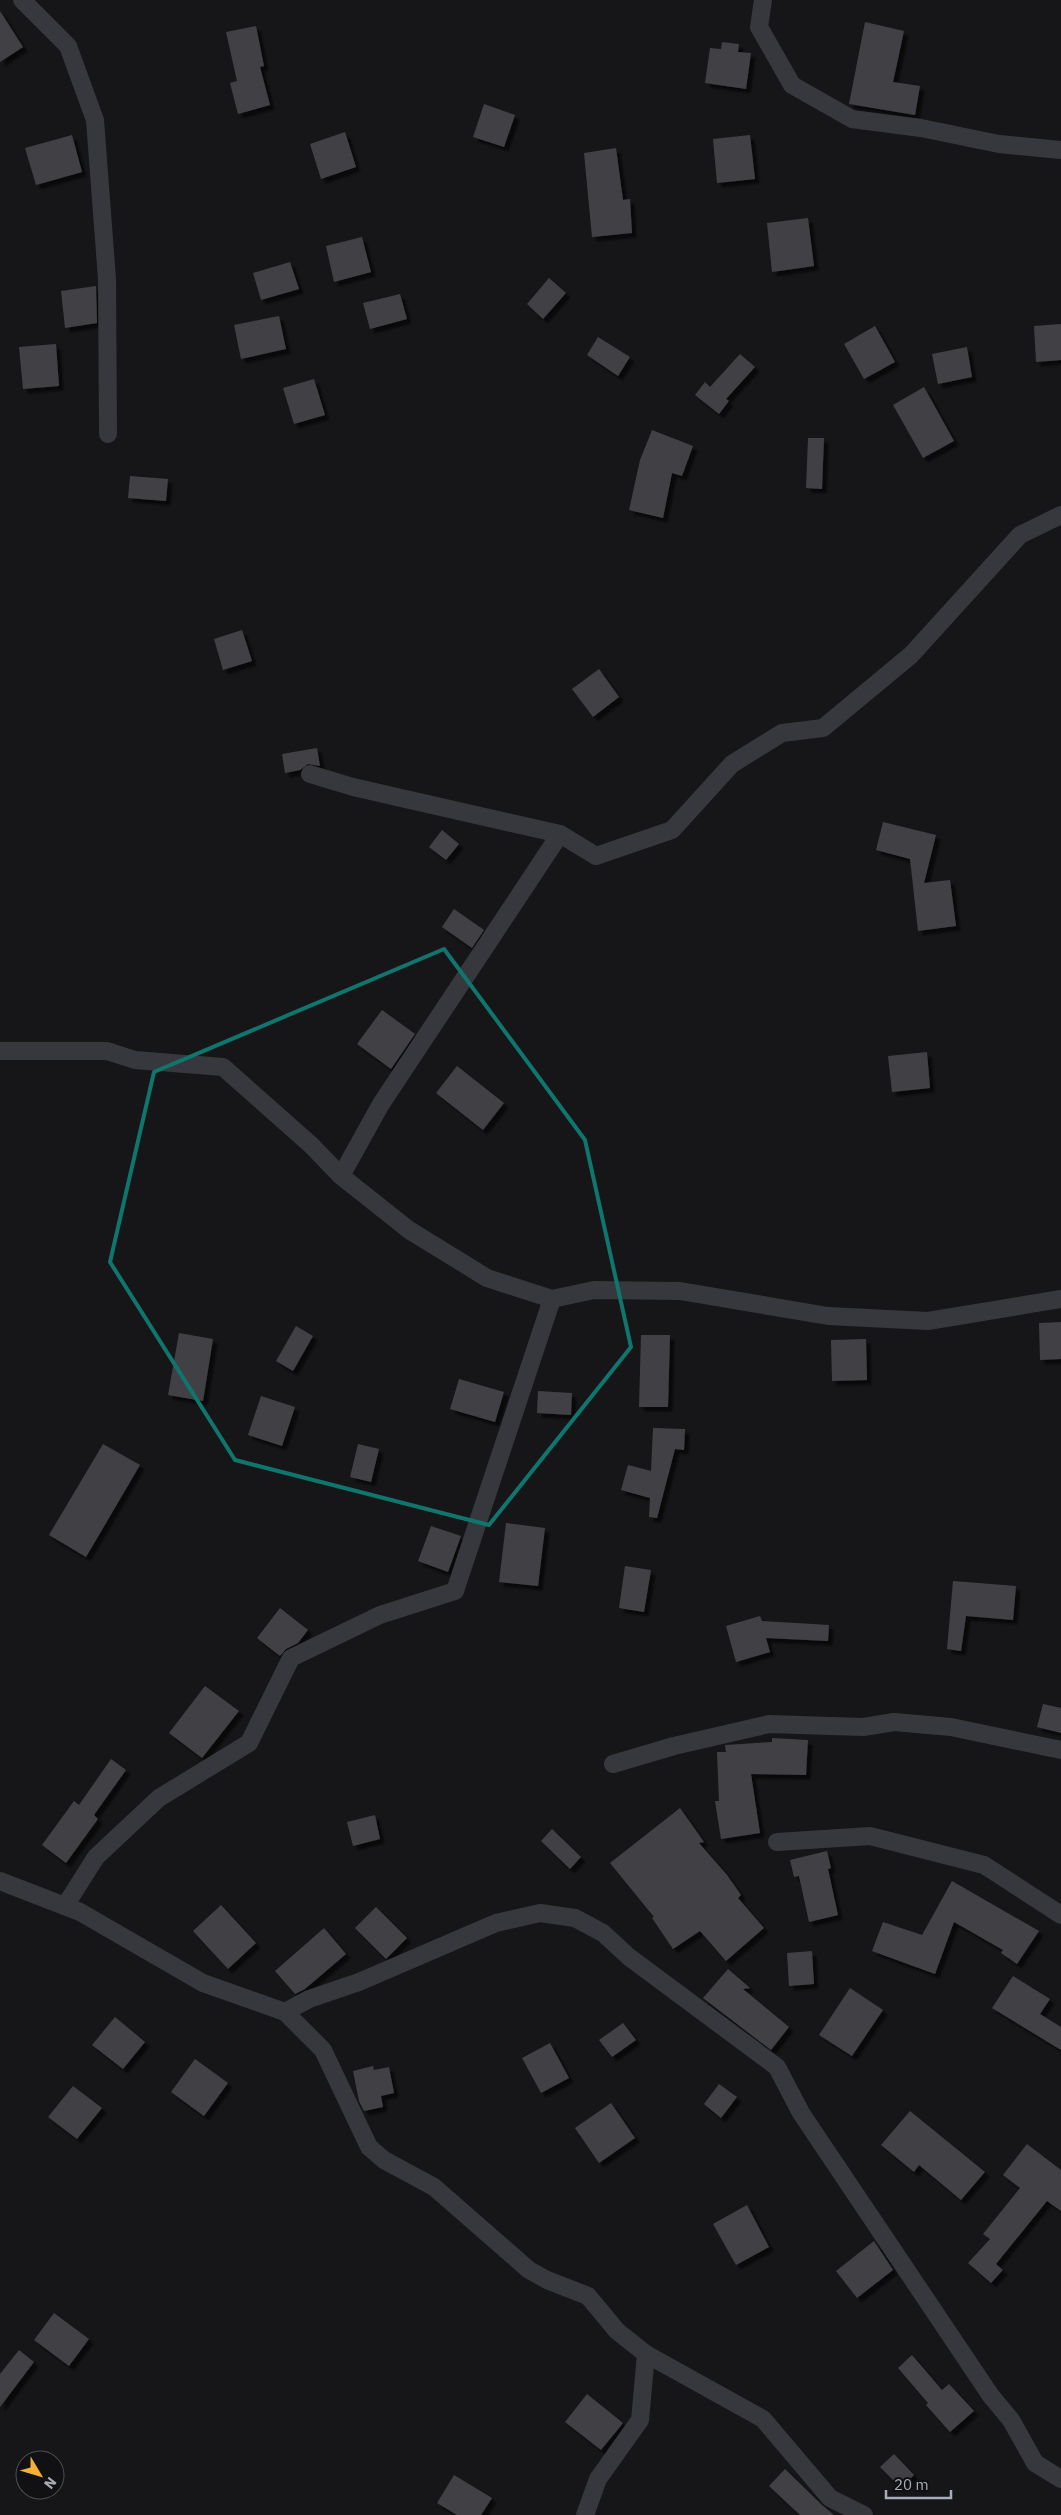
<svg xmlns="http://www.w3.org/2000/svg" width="1061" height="2515" font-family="'IBM Plex Sans',sans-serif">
  <defs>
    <filter id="shadow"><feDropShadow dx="4.5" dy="4.5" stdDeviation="1" flood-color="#0009"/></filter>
  </defs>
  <rect width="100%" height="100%" fill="#161618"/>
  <g fill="#404145" filter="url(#shadow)">
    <polygon points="0,11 23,47 0,62"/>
    <polygon points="865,22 904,31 893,82 920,86 915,115 849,104"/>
    <polygon points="256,26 264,66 260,67 270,105 238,114 230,83 237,81 226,32"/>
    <polygon points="722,42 739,44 738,52 751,53 746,89 705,83 710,48 721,49"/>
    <polygon points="484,104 515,115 504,147 473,137"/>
    <polygon points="345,132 356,167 321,179 310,144"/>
    <polygon points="72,135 82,172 36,185 25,148"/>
    <polygon points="750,135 755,179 717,183 713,139"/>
    <polygon points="616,148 623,200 630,199 632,233 592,237 584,153"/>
    <polygon points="808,218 814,266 772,272 767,223"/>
    <polygon points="362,237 371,272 334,282 326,246"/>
    <polygon points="290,262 299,289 261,300 253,273"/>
    <polygon points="549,278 566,293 543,319 527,304"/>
    <polygon points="96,286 97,323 65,328 61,291"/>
    <polygon points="400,294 407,319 370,329 363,303"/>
    <polygon points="279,316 286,349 241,359 234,325"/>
    <polygon points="1061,324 1061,360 1036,362 1034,326"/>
    <polygon points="875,326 895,362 864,379 844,344"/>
    <polygon points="598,337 630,357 618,376 587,355"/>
    <polygon points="56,344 59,386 23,389 19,347"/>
    <polygon points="967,347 972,377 938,384 932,354"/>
    <polygon points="740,354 755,367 726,399 729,401 719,414 695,395 705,382 710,387"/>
    <polygon points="314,379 325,415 294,424 283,388"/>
    <polygon points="924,387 954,441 923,458 893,405"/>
    <polygon points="652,430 693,446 682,476 672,473 663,518 629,510 640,460"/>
    <polygon points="808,438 824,438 822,489 806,488"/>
    <polygon points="130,476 168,479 166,501 128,498"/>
    <polygon points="242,630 252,661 223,670 214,639"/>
    <polygon points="599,669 619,697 593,717 572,689"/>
    <polygon points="317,748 320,766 308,764 300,770 285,773 282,754"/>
    <polygon points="883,822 936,835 924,883 950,880 956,926 918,931 910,859 876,850"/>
    <polygon points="442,830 459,844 446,860 429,847"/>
    <polygon points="454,909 484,930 472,948 442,927"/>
    <polygon points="382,1010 415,1034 391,1069 357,1044"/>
    <polygon points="927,1052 930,1088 892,1092 888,1056"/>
    <polygon points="457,1066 504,1103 483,1130 436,1093"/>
    <polygon points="1061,1322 1061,1359 1040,1360 1039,1323"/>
    <polygon points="296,1326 313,1336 293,1371 276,1361"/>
    <polygon points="179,1333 213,1339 203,1401 168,1395"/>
    <polygon points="641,1335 670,1335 668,1407 639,1407"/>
    <polygon points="866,1339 867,1380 832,1381 831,1340"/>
    <polygon points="459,1379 504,1392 495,1422 450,1409"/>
    <polygon points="538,1391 572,1393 571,1415 537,1413"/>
    <polygon points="261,1396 295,1407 282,1446 248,1435"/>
    <polygon points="653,1428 685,1429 684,1450 675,1449 657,1518 649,1517 650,1498 621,1490 628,1465 651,1471"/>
    <polygon points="103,1444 140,1465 86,1557 49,1535"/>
    <polygon points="358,1444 379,1449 371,1482 350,1477"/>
    <polygon points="506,1523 545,1528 538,1586 499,1582"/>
    <polygon points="431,1526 461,1536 448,1572 418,1561"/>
    <polygon points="625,1566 651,1570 644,1612 619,1608"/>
    <polygon points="953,1581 1016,1586 1013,1620 966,1616 961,1651 947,1649"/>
    <polygon points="280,1608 308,1630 298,1643 286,1649 280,1656 257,1638"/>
    <polygon points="760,1616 762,1621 829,1625 828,1641 766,1638 770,1652 736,1662 726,1626"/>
    <polygon points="205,1686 239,1711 202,1758 169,1733"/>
    <polygon points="1043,1704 1061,1708 1061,1733 1037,1727"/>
    <polygon points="772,1738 808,1740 806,1775 751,1774 760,1833 721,1839 715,1801 719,1801 717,1752 726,1752 725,1745 772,1742"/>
    <polygon points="111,1759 126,1770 94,1815 98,1819 66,1863 42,1845 74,1801 79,1805"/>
    <polygon points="680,1808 704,1842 699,1843 727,1875 741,1895 738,1898 764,1928 726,1961 700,1931 673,1949 652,1918 654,1917 610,1863"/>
    <polygon points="375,1815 380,1839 353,1846 347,1822"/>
    <polygon points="552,1829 581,1857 570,1869 541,1841"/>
    <polygon points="827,1851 831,1868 828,1869 838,1915 809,1922 799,1876 794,1877 790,1860"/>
    <polygon points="952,1881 1039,1931 1017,1964 1001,1953 1003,1950 954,1922 935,1974 872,1951 883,1922 922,1935"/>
    <polygon points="221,1905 256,1943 228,1969 193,1931"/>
    <polygon points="376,1907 407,1938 386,1959 355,1928"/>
    <polygon points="324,1928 346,1954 305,1989 295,1994 275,1971"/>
    <polygon points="812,1951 814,1984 789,1986 787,1953"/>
    <polygon points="728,1969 750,1988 743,1989 789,2027 771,2050 703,1998"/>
    <polygon points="1013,1976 1050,1999 1040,2014 1061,2027 1061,2050 992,2008"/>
    <polygon points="850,1988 883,2010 852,2056 819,2035"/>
    <polygon points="115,2017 145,2042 123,2069 92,2045"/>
    <polygon points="623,2023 636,2040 612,2057 599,2040"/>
    <polygon points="550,2043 569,2078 541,2093 522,2058"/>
    <polygon points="195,2059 228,2083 204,2116 171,2092"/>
    <polygon points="373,2066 374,2070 389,2067 394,2093 381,2096 383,2107 364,2111 359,2101 353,2071"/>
    <polygon points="719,2084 737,2097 721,2118 704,2104"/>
    <polygon points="73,2086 102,2108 77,2139 48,2117"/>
    <polygon points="611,2103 635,2138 599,2163 575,2128"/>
    <polygon points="910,2111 985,2172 961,2200 919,2165 914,2172 881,2145"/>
    <polygon points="1027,2144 1061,2170 1061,2211 1047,2201 996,2264 1003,2270 991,2283 968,2263 990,2239 983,2234 1020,2188 1003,2175"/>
    <polygon points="747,2205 769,2247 736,2265 713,2224"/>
    <polygon points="874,2241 893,2270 857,2298 836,2271"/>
    <polygon points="54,2313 89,2339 69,2366 34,2340"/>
    <polygon points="19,2350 34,2362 0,2407 0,2374"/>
    <polygon points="912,2355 942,2390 949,2384 974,2411 950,2432 926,2405 928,2403 898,2368"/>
    <polygon points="587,2394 623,2423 601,2450 565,2422"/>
    <polygon points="894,2454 914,2475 901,2488 880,2467"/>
    <polygon points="785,2469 822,2505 834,2515 800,2515 769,2486"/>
    <polygon points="454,2475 492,2498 481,2515 457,2515 437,2503"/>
  </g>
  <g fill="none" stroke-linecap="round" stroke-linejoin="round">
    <g stroke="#37383d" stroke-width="18">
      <polyline points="22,0 68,46 95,120 107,279 108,434"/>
      <polyline points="763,0 759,27 792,85 852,119 921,128 999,144 1061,150"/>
      <polyline points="310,774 353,787 560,834 596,856 672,830 732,764 782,733 823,728 911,655 1020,535 1061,515"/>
      <polyline points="0,1051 107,1051 135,1060 223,1067 311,1145 341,1176"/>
      <polyline points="552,1299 594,1290 680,1291 828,1316 928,1321 1061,1299"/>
      <polyline points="613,1764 674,1746 769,1724 863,1727 894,1722 951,1727 1061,1750"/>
      <polyline points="777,1842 870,1836 929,1851 984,1865 1061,1915"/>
      <polyline points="0,1881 80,1912 203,1983 285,2012 323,2050 369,2147 384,2160 434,2187 529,2270 547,2280 588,2296 617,2331 646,2354 763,2419 830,2498 864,2515"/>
      <polyline points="65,1906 96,1857 159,1798 249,1743 291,1658 380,1615 455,1591 552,1299 487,1278 409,1230 341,1176 381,1104 560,834"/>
      <polyline points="285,2012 309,1999 359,1982 496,1923 540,1913 575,1918 603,1933 629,1957 777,2067 801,2113 991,2396 1011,2420 1035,2463 1061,2479"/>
      <polyline points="585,2515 598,2479 640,2420 646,2354"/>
    </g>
  </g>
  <path fill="none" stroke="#0f766e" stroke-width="4" stroke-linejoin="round" d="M 444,949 L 585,1140 L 631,1347 L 489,1525 L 235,1460 L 110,1262 L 154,1072 Z"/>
  <g transform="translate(40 2475) rotate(128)"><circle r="24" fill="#111113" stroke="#4d4f55"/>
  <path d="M0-4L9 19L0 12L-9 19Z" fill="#f2b134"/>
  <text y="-8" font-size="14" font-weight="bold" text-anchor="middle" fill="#a8adb8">N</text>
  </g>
  <path d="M886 2490v8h65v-8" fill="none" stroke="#a8adb8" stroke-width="2.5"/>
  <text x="894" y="2490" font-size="15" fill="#a8adb8" stroke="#111113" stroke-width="4" paint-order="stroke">20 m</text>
</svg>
